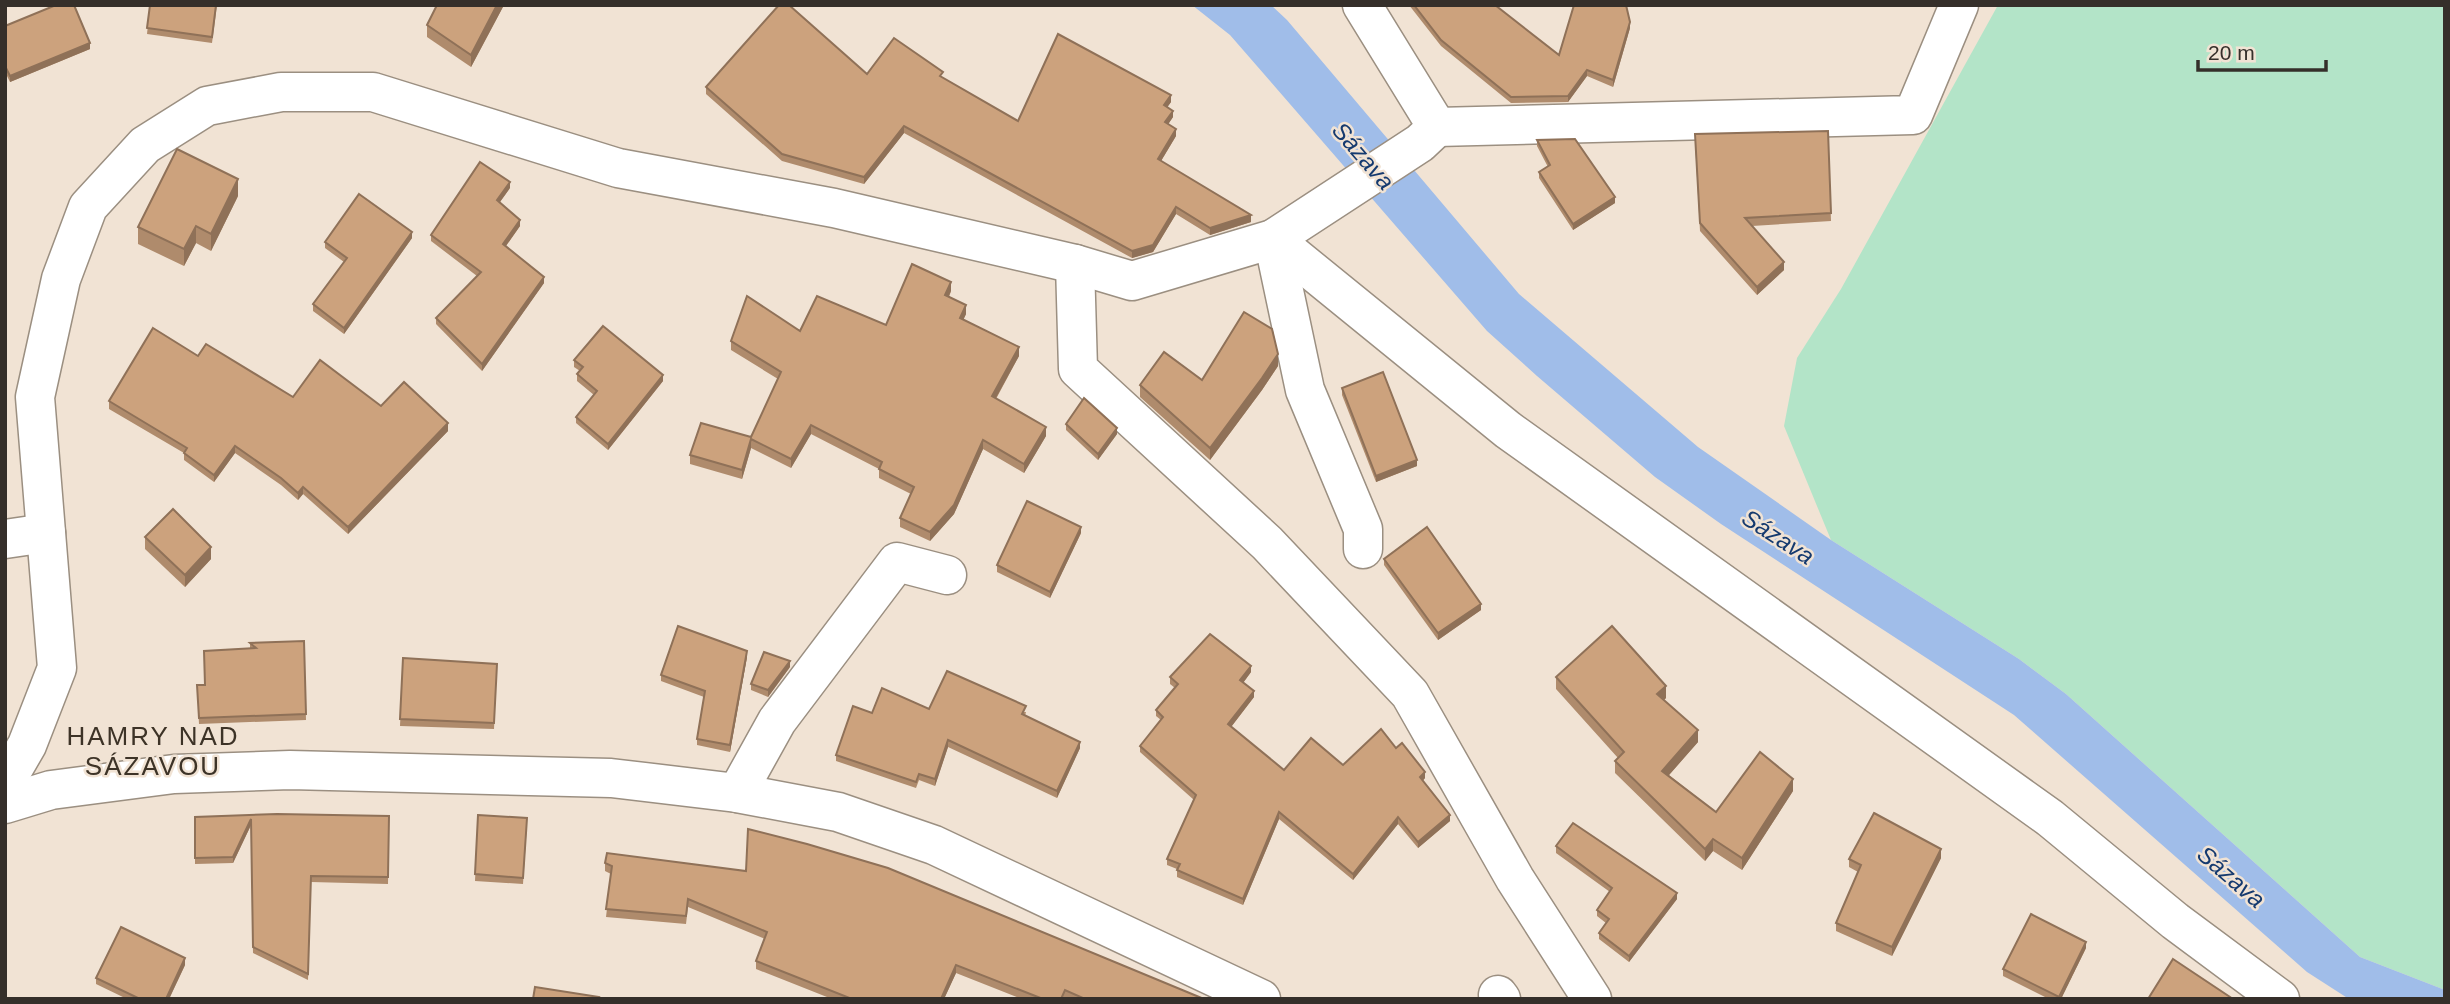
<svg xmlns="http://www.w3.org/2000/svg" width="2450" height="1004" font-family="Arial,sans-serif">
  <rect width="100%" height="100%" fill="#f1e3d4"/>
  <polygon fill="#b3e4c8" points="1998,5 2445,5 2445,990 2360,957 2066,694 2019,659 1831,540 1784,426 1797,358 1841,289"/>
  <polygon fill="#a0bde9" points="1192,5 1271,5 1287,20 1519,294 1698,447 1831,540 2019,659 2066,694 2360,957 2445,990 2445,999 2349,999 2307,972 2014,715 1721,524 1655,477 1537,376 1487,331 1230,35"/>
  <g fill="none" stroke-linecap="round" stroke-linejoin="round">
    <g stroke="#9b8f81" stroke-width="41">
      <g id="street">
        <polyline points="1437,127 1913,115 1959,5"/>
        <polyline points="1273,239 1508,430 2050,818 2175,921 2280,999"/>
        <polyline points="1273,239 1305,390 1363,529 1363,549"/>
        <polyline points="1075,264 1078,369 1267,543 1410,694 1515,879 1592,999"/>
        <polyline points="5,539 46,533"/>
        <polyline points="5,783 27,745 57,668 35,397 61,279 88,207 145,145 207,106 281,92 373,92 618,168 834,208 1075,264 1132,281 1273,239 1420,143 1437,127 1362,5"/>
        <polyline points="737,793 777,721 897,562 947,575"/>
        <polyline points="1498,995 1501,999"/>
      </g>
    </g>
    <g stroke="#9b8f81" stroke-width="41">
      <polyline id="secondary" points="5,804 51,790 174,774 290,770 611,778 737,793 838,812 934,845 1261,999"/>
    </g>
    <use href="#street" stroke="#fff" stroke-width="38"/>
    <use href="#secondary" stroke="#fff" stroke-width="38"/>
  </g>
  <g fill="#af8b6c">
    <polygon points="150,5 217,5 212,43 147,34"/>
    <polygon points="437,5 504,5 471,67 427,37 427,25"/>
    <polygon points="1409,5 1495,5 1559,55 1630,28 1613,87 1587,76 1568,102 1511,103 1441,46"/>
    <polygon points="5,26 90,49 10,82 5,72"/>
    <polygon points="867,74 943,78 1018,121 1171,102 1167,107 1173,117 1168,124 1176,136 1161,161 1251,222 1210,235 1176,214 1153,252 1132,258 904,133 864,184 782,161 706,94 706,87"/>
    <polygon points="1828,131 1831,221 1752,226 1784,270 1757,295 1700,231 1695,142"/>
    <polygon points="1537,140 1615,203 1573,230 1539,178 1539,172 1548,167 1537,146"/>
    <polygon points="510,188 500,202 520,226 506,246 544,283 482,371 436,324 436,318 477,276 431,241 431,235"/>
    <polygon points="238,196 211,251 196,243 184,266 138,244 138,227"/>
    <polygon points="412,238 344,334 313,311 313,304 344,262 325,248 325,242"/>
    <polygon points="951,291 949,297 966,314 963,320 1019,356 996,399 1046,436 1024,473 983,449 954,514 930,541 900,527 900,518 911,494 879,478 879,469 811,434 791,468 751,448 742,479 690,464 690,455 751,437 778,379 731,350 731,341 800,331 886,325"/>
    <polygon points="198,356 293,397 381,406 448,431 348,534 303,494 298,500 281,485 235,453 214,482 184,460 184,453 109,409 109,401"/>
    <polygon points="574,360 663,381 608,450 576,423 576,417 594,395 577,381 577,374 580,371 574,367"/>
    <polygon points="1278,366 1262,390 1210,460 1140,397 1140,385 1202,380"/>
    <polygon points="1342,388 1417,466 1376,482 1342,395"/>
    <polygon points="1066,424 1117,434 1098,460 1066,430"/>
    <polygon points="1081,533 1050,598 997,572 997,565"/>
    <polygon points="145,537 211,559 185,587 145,549"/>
    <polygon points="1384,559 1481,610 1438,640 1384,565"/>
    <polygon points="304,641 306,720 199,724 197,685 205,685 250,649 250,643"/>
    <polygon points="747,657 730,752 697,745 697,739 704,697 661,681 661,675"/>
    <polygon points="403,658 497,664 494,729 400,726"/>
    <polygon points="790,667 768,697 751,690 751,684"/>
    <polygon points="1251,672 1243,683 1254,697 1231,727 1284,770 1343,765 1396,748 1425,778 1422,781 1450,821 1418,848 1398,824 1353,880 1279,819 1243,905 1177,877 1177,869 1167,865 1167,859 1194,800 1140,752 1140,746 1161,720 1156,716 1156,710 1175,688 1170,684 1170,677"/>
    <polygon points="1556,677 1666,698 1664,700 1698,742 1669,775 1716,812 1793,791 1742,870 1713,851 1705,861 1615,773 1615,761 1618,758 1556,689"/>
    <polygon points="929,709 1026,712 1025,716 1080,748 1057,798 948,747 935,786 919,780 916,788 836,761 836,755 872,713"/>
    <polygon points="478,815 527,824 523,884 475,881"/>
    <polygon points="389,816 388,884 311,882 308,980 253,953 251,825 233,863 195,864 195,817"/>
    <polygon points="1556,846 1677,899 1629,962 1599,939 1599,933 1606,923 1597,916 1597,910 1610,892 1556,853"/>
    <polygon points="1941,858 1892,956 1836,931 1836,923 1858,872 1849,867 1849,859"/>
    <polygon points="605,863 1204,999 1022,999 956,973 944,999 832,999 756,969 756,961 765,939 688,907 686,924 606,917 611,874 605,871"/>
    <polygon points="2086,948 2061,999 2049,999 2003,976 2003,969"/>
    <polygon points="185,965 169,999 127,999 96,984 96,978"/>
  </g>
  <g fill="#8f7158">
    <polygon points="497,5 504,5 471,67 471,55"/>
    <polygon points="1630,22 1630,28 1613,87 1613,80"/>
    <polygon points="90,43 90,49 10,82 10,76"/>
    <polygon points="1587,70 1587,76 1568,102 1568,96"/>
    <polygon points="1171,95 1171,102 1164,112 1164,105"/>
    <polygon points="1173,111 1173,117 1165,129 1165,122"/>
    <polygon points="904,126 904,133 864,184 864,177"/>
    <polygon points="1176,129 1176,136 1158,166 1158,159"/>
    <polygon points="238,179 238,196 211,251 211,234"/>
    <polygon points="510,182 510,188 497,206 497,200"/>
    <polygon points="1615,197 1615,203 1573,230 1573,224"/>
    <polygon points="1176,207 1176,214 1153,252 1132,258 1132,251"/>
    <polygon points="1251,215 1251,222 1210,235 1210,228"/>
    <polygon points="520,220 520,226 503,250 503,244"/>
    <polygon points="196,226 196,243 184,266 184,249"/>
    <polygon points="412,232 412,238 344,334 344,328"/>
    <polygon points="1784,262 1784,270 1757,295 1757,287"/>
    <polygon points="544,277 544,283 482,371 482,364"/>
    <polygon points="951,282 951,291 945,304 945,295"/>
    <polygon points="966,305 966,314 960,327 960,318"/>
    <polygon points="1019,347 1019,356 992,405 992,396"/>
    <polygon points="1278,354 1278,366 1262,390 1210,460 1210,448"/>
    <polygon points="663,375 663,381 608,450 608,444"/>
    <polygon points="448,423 448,431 348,534 348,527"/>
    <polygon points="811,425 811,434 791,468 791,459"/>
    <polygon points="1046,427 1046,436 1024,473 1024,464"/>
    <polygon points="1117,428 1117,434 1098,460 1098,454"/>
    <polygon points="751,439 751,448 742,479 742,470"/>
    <polygon points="983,440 983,449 954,514 930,541 930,532"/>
    <polygon points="235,446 235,453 214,482 214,475"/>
    <polygon points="1417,460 1417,466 1376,482 1376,476"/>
    <polygon points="303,487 303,494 298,500 298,493"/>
    <polygon points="1081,527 1081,533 1050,598 1050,592"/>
    <polygon points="211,547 211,559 185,587 185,575"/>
    <polygon points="1481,604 1481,610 1438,640 1438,633"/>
    <polygon points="747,651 747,657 730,752 730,745"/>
    <polygon points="790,661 790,667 768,697 768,690"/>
    <polygon points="1251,666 1251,672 1240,687 1240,680"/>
    <polygon points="1666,686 1666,698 1657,706 1657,694"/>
    <polygon points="1254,691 1254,697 1228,731 1228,724"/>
    <polygon points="1698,730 1698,742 1662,783 1662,771"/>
    <polygon points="948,740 948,747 935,786 935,779"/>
    <polygon points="1080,742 1080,748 1057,798 1057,791"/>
    <polygon points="1425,772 1425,778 1420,784 1420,777"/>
    <polygon points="1793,779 1793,791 1742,870 1742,858"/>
    <polygon points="1279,812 1279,819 1243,905 1243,899"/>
    <polygon points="1450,815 1450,821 1418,848 1418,842"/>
    <polygon points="1398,817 1398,824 1353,880 1353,874"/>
    <polygon points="251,819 251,825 233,863 233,857"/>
    <polygon points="1713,839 1713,851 1705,861 1705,849"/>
    <polygon points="1941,849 1941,858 1892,956 1892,947"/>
    <polygon points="1677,893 1677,899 1629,962 1629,956"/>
    <polygon points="2086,942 2086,948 2061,999 2059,999"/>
    <polygon points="185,958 185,965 169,999 166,999"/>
    <polygon points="956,965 956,973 944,999 941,999"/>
  </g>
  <g fill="#cca27d" stroke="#8f7158" stroke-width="2">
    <polygon points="56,5 74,5 90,43 10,76 5,66 5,26"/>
    <polygon points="150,5 216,5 212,37 147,28"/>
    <polygon points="437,5 497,5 471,55 427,25"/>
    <polygon points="779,5 789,5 867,74 894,38 943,72 940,76 1018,121 1058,34 1171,95 1164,105 1173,111 1165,122 1176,129 1158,159 1251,215 1210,228 1176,207 1153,245 1132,251 904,126 864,177 782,154 706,87"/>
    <polygon points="1414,5 1495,5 1559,55 1574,5 1626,5 1630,22 1613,80 1587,70 1568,96 1511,97 1441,40"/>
    <polygon points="1828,131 1831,213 1745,218 1784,262 1757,287 1700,223 1695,134"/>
    <polygon points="1575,139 1615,197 1573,224 1539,172 1550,165 1537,140"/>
    <polygon points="177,149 238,179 211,234 196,226 184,249 138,227"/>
    <polygon points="480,162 510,182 497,200 520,220 503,244 544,277 482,364 436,318 481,272 431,235"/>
    <polygon points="359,194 412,232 344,328 313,304 347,258 325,242"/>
    <polygon points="912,264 951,282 945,295 966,305 960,318 1019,347 992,396 1046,427 1024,464 983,440 954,505 930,532 900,518 914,487 879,469 882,462 811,425 791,459 751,439 742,470 690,455 701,423 751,437 781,372 731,341 747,296 800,331 817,296 886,325"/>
    <polygon points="1244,312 1272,329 1278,354 1262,378 1210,448 1140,385 1164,352 1202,380"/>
    <polygon points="603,326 663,375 608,444 576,417 597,391 577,374 583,367 574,360"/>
    <polygon points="153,328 198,356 206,344 293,397 320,360 381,406 404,382 448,423 348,527 303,487 298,493 281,478 235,446 214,475 184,453 187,448 109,401"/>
    <polygon points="1383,372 1417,460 1376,476 1342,388"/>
    <polygon points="1084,398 1117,428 1098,454 1066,424"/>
    <polygon points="1027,501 1081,527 1050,592 997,565"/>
    <polygon points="173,509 211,547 185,575 145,537"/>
    <polygon points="1427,527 1481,604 1438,633 1384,559"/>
    <polygon points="678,626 747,651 730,745 697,739 705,691 661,675"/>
    <polygon points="1612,626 1666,686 1657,694 1698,730 1662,771 1716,812 1760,752 1793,779 1742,858 1713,839 1705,849 1615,761 1624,752 1556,677"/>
    <polygon points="1210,634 1251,666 1240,680 1254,691 1228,724 1284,770 1311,738 1343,765 1381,729 1396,748 1402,743 1425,772 1420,777 1450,815 1418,842 1398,817 1353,874 1279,812 1243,899 1177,870 1180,864 1167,859 1196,795 1140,746 1163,717 1156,710 1178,684 1170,677"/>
    <polygon points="304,641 306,714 199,718 197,685 205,685 204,651 256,648 250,643"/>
    <polygon points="764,652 790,661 768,690 751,684"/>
    <polygon points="403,658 497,664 494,723 400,719"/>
    <polygon points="947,671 1026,706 1022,714 1080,742 1057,791 948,740 935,779 919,774 916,782 836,755 853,706 872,713 882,688 929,709"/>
    <polygon points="1874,813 1941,849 1892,947 1836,923 1861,865 1849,859"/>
    <polygon points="277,814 389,816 388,877 311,876 308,974 253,947 251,819 233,857 195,858 195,817"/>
    <polygon points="478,815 527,818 523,878 475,874"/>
    <polygon points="1573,823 1677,893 1629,956 1599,933 1609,919 1597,910 1612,888 1556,846"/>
    <polygon points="748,829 807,844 888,868 1204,999 1085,999 1065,990 1061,999 1043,999 956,965 941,999 852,999 756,961 767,932 688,899 686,916 606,909 612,866 605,863 607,853 746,871"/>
    <polygon points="2031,914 2086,942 2059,997 2003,969"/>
    <polygon points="121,927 185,958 166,999 140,999 96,978"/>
    <polygon points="2173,959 2233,999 2148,999"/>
    <polygon points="535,987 599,997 598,999 533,999"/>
  </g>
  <g text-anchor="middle" stroke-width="5" stroke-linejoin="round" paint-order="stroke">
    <g font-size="24" font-style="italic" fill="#153a6f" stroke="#f1e3d4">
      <text transform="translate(1363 156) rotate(49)" y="8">Sázava</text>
      <text transform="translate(1778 537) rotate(33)" y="8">Sázava</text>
      <text transform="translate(2231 877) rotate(41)" y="8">Sázava</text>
    </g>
    <g font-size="26" letter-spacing="2" fill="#3d3327" stroke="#f1e3d4">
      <text x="153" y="745">HAMRY NAD<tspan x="153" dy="30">SÁZAVOU</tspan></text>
    </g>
  </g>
  <rect width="2450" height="1004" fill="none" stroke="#352f2a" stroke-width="14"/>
  <path d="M2198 60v10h128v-10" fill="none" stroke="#352f2a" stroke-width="3.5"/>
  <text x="2208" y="60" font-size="21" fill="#352f2a" stroke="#f1e3d4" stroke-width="5" paint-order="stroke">20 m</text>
</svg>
